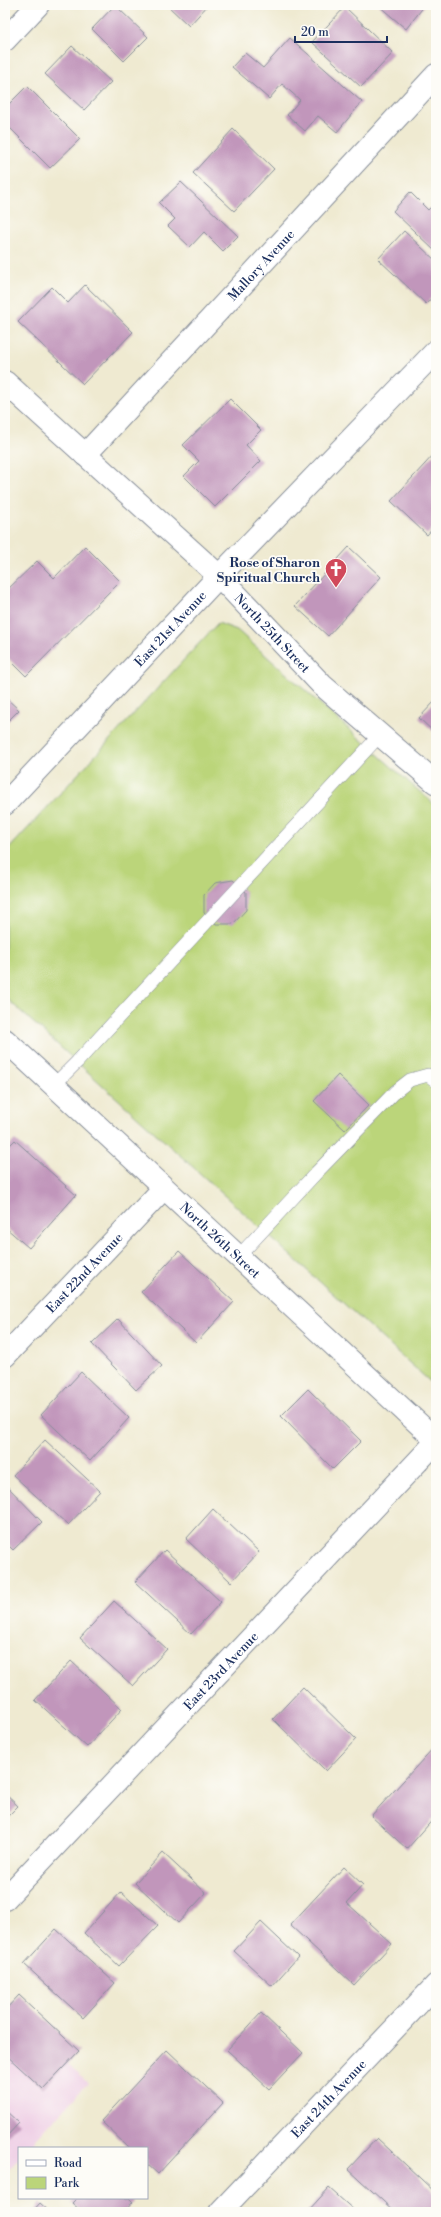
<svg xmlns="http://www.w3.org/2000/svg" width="441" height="2217" font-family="'Libre Bodoni',serif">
  <rect width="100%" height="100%" fill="#fdfcf7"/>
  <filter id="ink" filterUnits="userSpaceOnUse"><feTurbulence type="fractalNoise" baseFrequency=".025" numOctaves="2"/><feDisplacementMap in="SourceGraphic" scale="8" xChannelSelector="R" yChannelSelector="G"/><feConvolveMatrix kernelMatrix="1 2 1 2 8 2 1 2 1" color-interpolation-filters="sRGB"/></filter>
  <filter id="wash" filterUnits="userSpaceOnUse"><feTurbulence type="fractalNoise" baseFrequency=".012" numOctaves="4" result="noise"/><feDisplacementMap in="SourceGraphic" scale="16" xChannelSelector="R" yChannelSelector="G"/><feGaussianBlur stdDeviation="0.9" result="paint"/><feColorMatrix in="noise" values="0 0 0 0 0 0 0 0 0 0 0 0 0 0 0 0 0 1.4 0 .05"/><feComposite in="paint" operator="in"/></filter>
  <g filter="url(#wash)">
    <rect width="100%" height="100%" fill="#efead1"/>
    <polygon fill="#efd0e6" points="5,2008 88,2083 28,2148 19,2148 19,2158 5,2174"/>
    <polygon fill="#bbd57a" stroke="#6b826c" points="218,623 237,630 436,806 436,1387 5,997 5,853"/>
    <g id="blocks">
      <g fill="#c196bb">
        <polygon points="115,5 148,37 124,61 92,29"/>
        <polygon points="167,5 208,5 189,26"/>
        <polygon points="378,5 425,5 406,29"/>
        <polygon points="345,7 393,53 361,87 312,42"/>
        <polygon points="290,38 362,102 337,132 318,116 305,131 287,115 300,100 282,84 269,99 232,67 245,53 263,68"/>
        <polygon points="72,46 111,82 84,110 45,74"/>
        <polygon points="27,86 80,139 50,168 5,123 5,108"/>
        <polygon points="233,129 274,169 234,211 193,173"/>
        <polygon points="181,182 238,236 223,251 204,232 190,247 168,226 175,219 159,203"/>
        <polygon points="410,192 428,210 436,202 436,252 393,211"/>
        <polygon points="404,231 436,261 436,293 426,304 378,259"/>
        <polygon points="85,285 133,332 83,384 18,322 52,287 68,303"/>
        <polygon points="230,399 261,430 246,445 261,461 215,507 184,476 199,461 183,445"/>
        <polygon points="436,452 436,525 427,535 391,501"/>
        <polygon points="85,546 120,581 26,676 5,655 5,592 37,561 54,578"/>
        <polygon points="349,547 381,577 328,636 295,606"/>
        <polygon points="5,697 19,710 5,724"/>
        <polygon points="436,700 436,734 419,718"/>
        <polygon points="233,880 246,892 246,910 233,924 216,924 204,913 204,895 215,883"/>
        <polygon points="338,1075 369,1105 345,1130 314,1101"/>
        <polygon points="15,1140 76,1195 29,1248 5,1227 5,1150"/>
        <polygon points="179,1251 234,1302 196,1343 141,1292"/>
        <polygon points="118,1319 162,1366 136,1390 92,1344"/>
        <polygon points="81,1372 129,1418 90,1461 41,1415"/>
        <polygon points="308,1389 361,1441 333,1469 281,1416"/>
        <polygon points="45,1440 100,1491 68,1525 13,1475"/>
        <polygon points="5,1484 42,1522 13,1550 5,1542"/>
        <polygon points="213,1509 259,1552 231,1582 186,1539"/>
        <polygon points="165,1550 221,1602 191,1634 135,1582"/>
        <polygon points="114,1601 167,1649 133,1686 80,1638"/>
        <polygon points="71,1661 122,1709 87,1747 35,1700"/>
        <polygon points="303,1687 356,1739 326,1771 273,1719"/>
        <polygon points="436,1745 436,1816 407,1849 371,1816"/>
        <polygon points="5,1794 18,1806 5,1819"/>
        <polygon points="163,1853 206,1893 178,1923 135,1883"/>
        <polygon points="344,1867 363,1885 347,1903 392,1944 354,1985 290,1925"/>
        <polygon points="121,1892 158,1926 119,1966 84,1933"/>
        <polygon points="261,1922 298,1957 272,1986 234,1951"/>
        <polygon points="56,1929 115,1983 83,2018 24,1964"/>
        <polygon points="19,1995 79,2051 43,2089 5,2054 5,2010"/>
        <polygon points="261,2013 303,2053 269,2089 227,2050"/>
        <polygon points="167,2050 223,2103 158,2174 147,2164 147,2148 129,2148 101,2121"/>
        <polygon points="5,2110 19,2123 5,2138"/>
        <polygon points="377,2138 436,2193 436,2203 427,2212 395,2212 348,2169"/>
        <polygon points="329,2188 356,2212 307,2212"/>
        <polygon points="77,2198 129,2198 133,2202 124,2212 82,2212 72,2203"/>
        <polygon points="40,2203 50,2212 32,2212"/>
      </g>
    </g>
  </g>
  <g filter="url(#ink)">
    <use href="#blocks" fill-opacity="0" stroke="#858c98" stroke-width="1"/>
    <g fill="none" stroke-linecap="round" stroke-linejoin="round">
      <g stroke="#858c98" stroke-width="14">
        <g id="service">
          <polyline points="53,1086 77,1062 380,735"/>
          <polyline points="238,1257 317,1172 396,1091 410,1080 428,1075 436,1081"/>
        </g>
      </g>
      <g stroke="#858c98" stroke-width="24">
        <g id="minor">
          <polyline points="5,40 38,5"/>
          <path id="s1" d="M 5,382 L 219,576 L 322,685 L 436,783"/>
          <path id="s2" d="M 85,455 L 436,75"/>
          <path id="s3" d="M 5,1040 L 436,1440"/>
          <path id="s4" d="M 5,1356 L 163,1189"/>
          <path id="s5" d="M 5,1899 L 436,1442"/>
          <path id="s6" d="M 220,2212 L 436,1985"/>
        </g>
      </g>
      <g stroke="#858c98" stroke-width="24">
        <g id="tertiary">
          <path id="s7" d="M 5,804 L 219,576 L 436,351"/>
        </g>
      </g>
      <use href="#service" stroke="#fff" stroke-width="13"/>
      <use href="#minor" stroke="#fff" stroke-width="22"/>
      <use href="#tertiary" stroke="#fff" stroke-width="22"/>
    </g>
  </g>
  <defs>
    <g id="church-pin" transform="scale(1.15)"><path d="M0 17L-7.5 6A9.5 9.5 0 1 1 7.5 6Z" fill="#d1495b" stroke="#fdfcf7"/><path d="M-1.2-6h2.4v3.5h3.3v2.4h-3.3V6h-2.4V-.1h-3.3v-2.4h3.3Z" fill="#fff"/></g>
  </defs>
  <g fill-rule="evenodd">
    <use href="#church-pin" x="336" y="569"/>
  </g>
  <g text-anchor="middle" stroke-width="3.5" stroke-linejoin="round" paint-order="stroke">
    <g font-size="13" fill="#1b2f5e" stroke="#fdfcf7">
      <text dy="5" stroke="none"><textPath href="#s2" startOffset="259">Mallory Avenue</textPath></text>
      <text dy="5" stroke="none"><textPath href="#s7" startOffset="241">East 21st Avenue</textPath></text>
      <text dy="5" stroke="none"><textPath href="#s1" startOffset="367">North 25th Street</textPath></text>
      <text dy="5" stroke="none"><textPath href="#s3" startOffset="294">North 26th Street</textPath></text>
      <text dy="5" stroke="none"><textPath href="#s4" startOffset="115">East 22nd Avenue</textPath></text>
      <text dy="5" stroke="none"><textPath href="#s5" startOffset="314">East 23rd Avenue</textPath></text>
      <text dy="5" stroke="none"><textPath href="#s6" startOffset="157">East 24th Avenue</textPath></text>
    </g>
    <g font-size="13" font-weight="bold" fill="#1b2f5e" stroke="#fdfcf7" text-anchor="end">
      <text x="320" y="567">Rose of Sharon<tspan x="320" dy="15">Spiritual Church</tspan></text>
    </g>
  </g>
  <rect width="441" height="2217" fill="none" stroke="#fdfcf7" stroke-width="20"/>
  <rect x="18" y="2147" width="130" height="52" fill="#fdfcf7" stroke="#a3aaba"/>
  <rect x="26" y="2160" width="20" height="6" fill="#ffffff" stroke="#a3aaba"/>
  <text x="54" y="2167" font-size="12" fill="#1b2f5e">Road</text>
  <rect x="26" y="2177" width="20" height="12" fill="#bbd57a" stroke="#a3aaba"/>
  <text x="54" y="2187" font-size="12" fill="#1b2f5e">Park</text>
  <path d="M295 36v6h92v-6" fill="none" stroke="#1b2f5e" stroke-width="2"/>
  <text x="301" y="36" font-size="12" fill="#1b2f5e" stroke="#fdfcf7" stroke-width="3" paint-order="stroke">20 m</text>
</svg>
